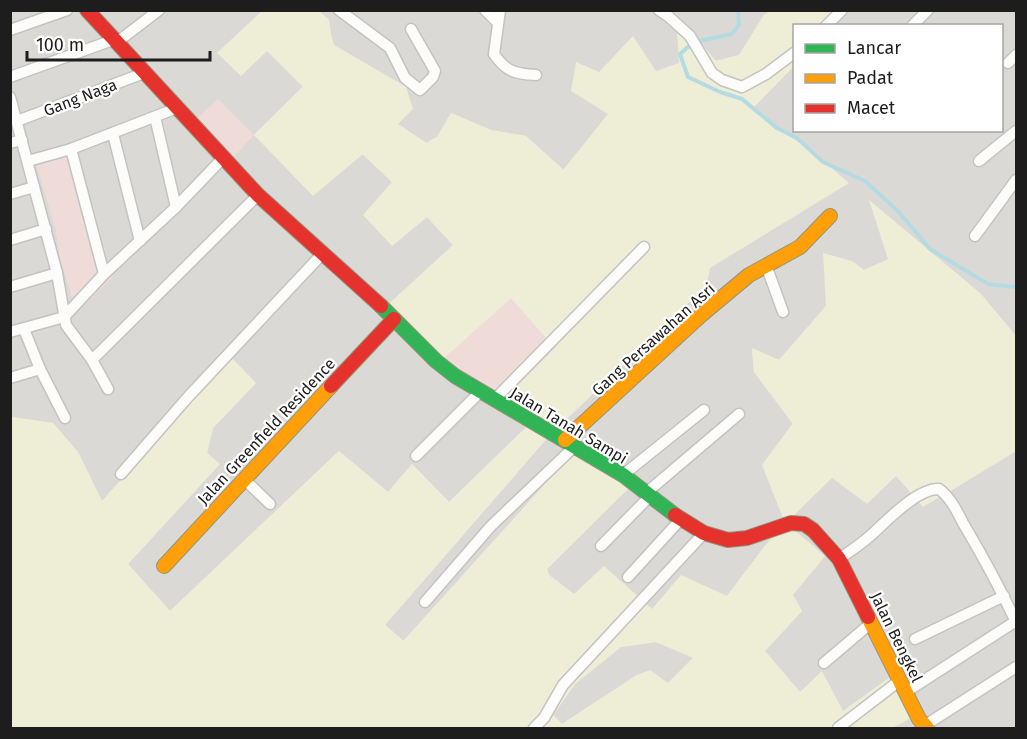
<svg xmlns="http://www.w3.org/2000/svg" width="1027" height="739" font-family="'Fira Sans',sans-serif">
  <rect width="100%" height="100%" fill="#ece9e4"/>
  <g fill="#dbd9d6" fill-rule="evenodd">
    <path d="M 263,10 L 217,53 L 267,50 L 303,86 L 254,135 L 362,154 L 392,182 L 392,246 L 427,217 L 453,245 L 384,309 L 528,425 L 449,502 L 412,464 L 388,492 L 339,451 L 170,611 L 128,564 L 219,465 L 207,453 L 213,428 L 256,383 L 152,445 L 102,501 L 78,452 L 53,423 L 11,417 L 11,11 ZM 75,154 L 105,251 L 60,257 L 56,230 L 37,166 Z"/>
    <polygon points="319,11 770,11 764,15 739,55 716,61 676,15 680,63 656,72 608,114 564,170 526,136 491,130 451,113 437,137 427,143 398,124 406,87 334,45 331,35 329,20"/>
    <polygon points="850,11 1016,11 1016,336 981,294 870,201 889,259 864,271 852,261 826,306 779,360 752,349 754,372 833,478 896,475 941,497 1016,451 1016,728 892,728 918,714 843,712 800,692 765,651 802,611 793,595 786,524 764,547 727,596 652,609 574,594 549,575 547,569 628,488 573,453 403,641 385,625 549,436 707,285 709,268 813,152 751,110 794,66 794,130 1002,130 1002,26 835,25"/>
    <polygon points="656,642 694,657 668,683 637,675 562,724 553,715 575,684 621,647"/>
  </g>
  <g fill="#efdbd8">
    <polygon points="218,99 254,135 231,160 195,120"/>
    <polygon points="76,154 112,278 76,312 60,257 56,230 37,166"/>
    <polygon points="511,298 555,348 500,402 444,358"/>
  </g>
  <path fill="#eeedd6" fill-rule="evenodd" d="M 263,11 L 319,11 L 329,20 L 331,35 L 334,45 L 406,87 L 413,109 L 398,124 L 426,143 L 437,137 L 451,113 L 491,130 L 526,136 L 563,170 L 608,114 L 571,91 L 576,62 L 599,72 L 633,36 L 656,71 L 679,63 L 676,14 L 716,61 L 739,55 L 764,15 L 770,11 L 850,11 L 835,25 L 794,26 L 794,66 L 751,110 L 813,152 L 849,183 L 710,268 L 707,284 L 549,436 L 385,625 L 404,641 L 573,453 L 629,488 L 547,569 L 549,575 L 574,594 L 604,566 L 652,609 L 681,575 L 727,596 L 764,547 L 785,523 L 762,465 L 793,423 L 754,372 L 752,348 L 779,360 L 826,306 L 823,253 L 852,261 L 864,270 L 888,259 L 869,200 L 981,294 L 1016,336 L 1016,451 L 923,507 L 896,476 L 867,504 L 832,478 L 786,523 L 825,556 L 793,595 L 802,611 L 765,651 L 800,692 L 822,671 L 843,711 L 890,677 L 918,714 L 892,728 L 11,728 L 11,417 L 53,423 L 78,452 L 102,501 L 231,357 L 256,383 L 213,428 L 207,453 L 220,464 L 128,564 L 170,611 L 339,451 L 388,492 L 412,464 L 449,502 L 528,426 L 500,402 L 555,348 L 511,298 L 444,358 L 383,309 L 453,245 L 427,217 L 392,246 L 363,215 L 392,182 L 363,154 L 313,196 L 254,135 L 303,87 L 267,51 L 241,76 L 217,53 ZM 656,642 L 693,658 L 668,683 L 650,670 L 637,675 L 562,724 L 553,715 L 575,684 L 621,647 Z"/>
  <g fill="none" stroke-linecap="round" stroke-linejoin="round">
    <polyline stroke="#b5dbe2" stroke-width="4" points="738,10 739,25 732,34 699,41 689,46 680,54 688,77 720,92 742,99 777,128 797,138 823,162 865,181 898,211 930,249 988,284 1016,287"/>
    <g stroke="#c4c3c1" stroke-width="13">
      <g id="street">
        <polyline points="339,10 390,48 405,78 420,90 433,77 435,71 411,29"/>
        <polyline points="485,10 497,22"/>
        <path d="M 500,10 L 494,54 C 506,72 516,74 536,75"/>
        <polyline points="659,10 668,16 690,36 712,73 722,80 742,87 766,74 794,53"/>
        <polyline points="826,26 842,10"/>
        <polyline points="912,26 928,10"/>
        <polyline points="10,30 67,10"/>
        <polyline points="116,43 159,10"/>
        <polyline points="1008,63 1016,55"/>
        <polyline points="10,77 113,40"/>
        <polyline points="10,97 57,273 66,325 92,360 108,389"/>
        <polyline points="155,117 176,207"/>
        <polyline points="17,121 144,73"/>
        <polyline points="113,134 140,241"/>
        <polyline points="10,143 22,140"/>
        <polyline points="71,149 104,274"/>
        <polyline points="28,161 71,149 177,108"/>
        <polyline points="979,161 1016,131"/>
        <polyline points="10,194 34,187"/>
        <polyline points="975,236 1016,180"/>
        <polyline points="10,240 46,229"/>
        <polyline points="766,265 783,312"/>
        <polyline points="10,287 57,273"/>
        <polyline points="24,329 40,369 65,418"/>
        <polyline points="10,332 64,317 104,274 176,207 224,157"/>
        <polyline points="92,360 258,195"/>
        <polyline points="10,378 40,369"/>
        <polyline points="494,400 644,247"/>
        <polyline points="416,456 480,392"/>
        <polyline points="121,474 188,397 323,253"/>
        <polyline points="623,475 704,410"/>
        <polyline points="244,479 270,504"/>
        <polyline points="646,493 739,414"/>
        <polyline points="601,546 650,496"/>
        <path d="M 839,559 C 849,552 860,545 870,536 C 886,522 917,488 939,489 C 950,497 957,511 963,523 C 982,555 1000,588 1016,622"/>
        <polyline points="628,577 681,519"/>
        <polyline points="425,602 491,526 575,446"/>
        <polyline points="915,639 1004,596"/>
        <polyline points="824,663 871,623"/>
        <polyline points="906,692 1016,621"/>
        <polyline points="924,726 1016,667"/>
        <polyline points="534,728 544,718 563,685 704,533"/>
        <polyline points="838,728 899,681"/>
      </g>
    </g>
    <g stroke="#95957c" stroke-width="16">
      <polyline id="fast" points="381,306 436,361 455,376 623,475 675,515"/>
    </g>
    <g stroke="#95957c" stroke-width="16">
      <g id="slow">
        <polyline points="565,440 700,316 749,275 800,247 830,216"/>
        <polyline points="164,566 331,386"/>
        <polyline points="868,617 919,719 927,728"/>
      </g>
    </g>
    <g stroke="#95957c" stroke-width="16">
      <g id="jam">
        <polyline points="87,10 258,195 381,306"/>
        <polyline points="331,386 394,319"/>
        <polyline points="675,515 704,533 728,540 747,538 791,523 804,524 813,530 839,559 868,617"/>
      </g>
    </g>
    <use href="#street" stroke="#fcfcfb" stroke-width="10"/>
    <use href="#fast" stroke="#30b455" stroke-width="14"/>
    <use href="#slow" stroke="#ff9f0a" stroke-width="14"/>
    <use href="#jam" stroke="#e5322d" stroke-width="14"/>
  </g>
  <g text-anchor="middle" stroke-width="4.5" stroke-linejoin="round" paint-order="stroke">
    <g font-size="16" fill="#1d1d1d" stroke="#fff">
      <text transform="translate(80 97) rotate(-21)" y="6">Gang Naga</text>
      <text transform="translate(653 339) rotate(-42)" y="6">Gang Persawahan Asri</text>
      <text transform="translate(569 425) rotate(31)" y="6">Jalan Tanah Sampi</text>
      <text transform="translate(266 431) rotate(-47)" y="6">Jalan Greenfield Residence</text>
      <text transform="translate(897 637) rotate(64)" y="6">Jalan Bengkel</text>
    </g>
  </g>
  <rect width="1027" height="739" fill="none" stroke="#1d1d1d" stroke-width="24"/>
  <rect x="793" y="24" width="210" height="108" fill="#ffffff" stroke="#a5a5a5" stroke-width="1.5"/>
  <rect x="805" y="44" width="30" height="9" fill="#30b455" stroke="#a5a5a5" stroke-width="1.5"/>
  <text x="847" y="54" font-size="18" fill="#1d1d1d">Lancar</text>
  <rect x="805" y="74" width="30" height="9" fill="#ff9f0a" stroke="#a5a5a5" stroke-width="1.5"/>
  <text x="847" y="84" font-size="18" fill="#1d1d1d">Padat</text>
  <rect x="805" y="104" width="30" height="9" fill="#e5322d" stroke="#a5a5a5" stroke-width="1.5"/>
  <text x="847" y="114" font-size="18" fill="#1d1d1d">Macet</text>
  <path d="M27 51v9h183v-9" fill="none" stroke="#1d1d1d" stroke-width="3"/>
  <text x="36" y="51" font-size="18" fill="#1d1d1d" stroke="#ffffff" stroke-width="4.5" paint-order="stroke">100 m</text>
</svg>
